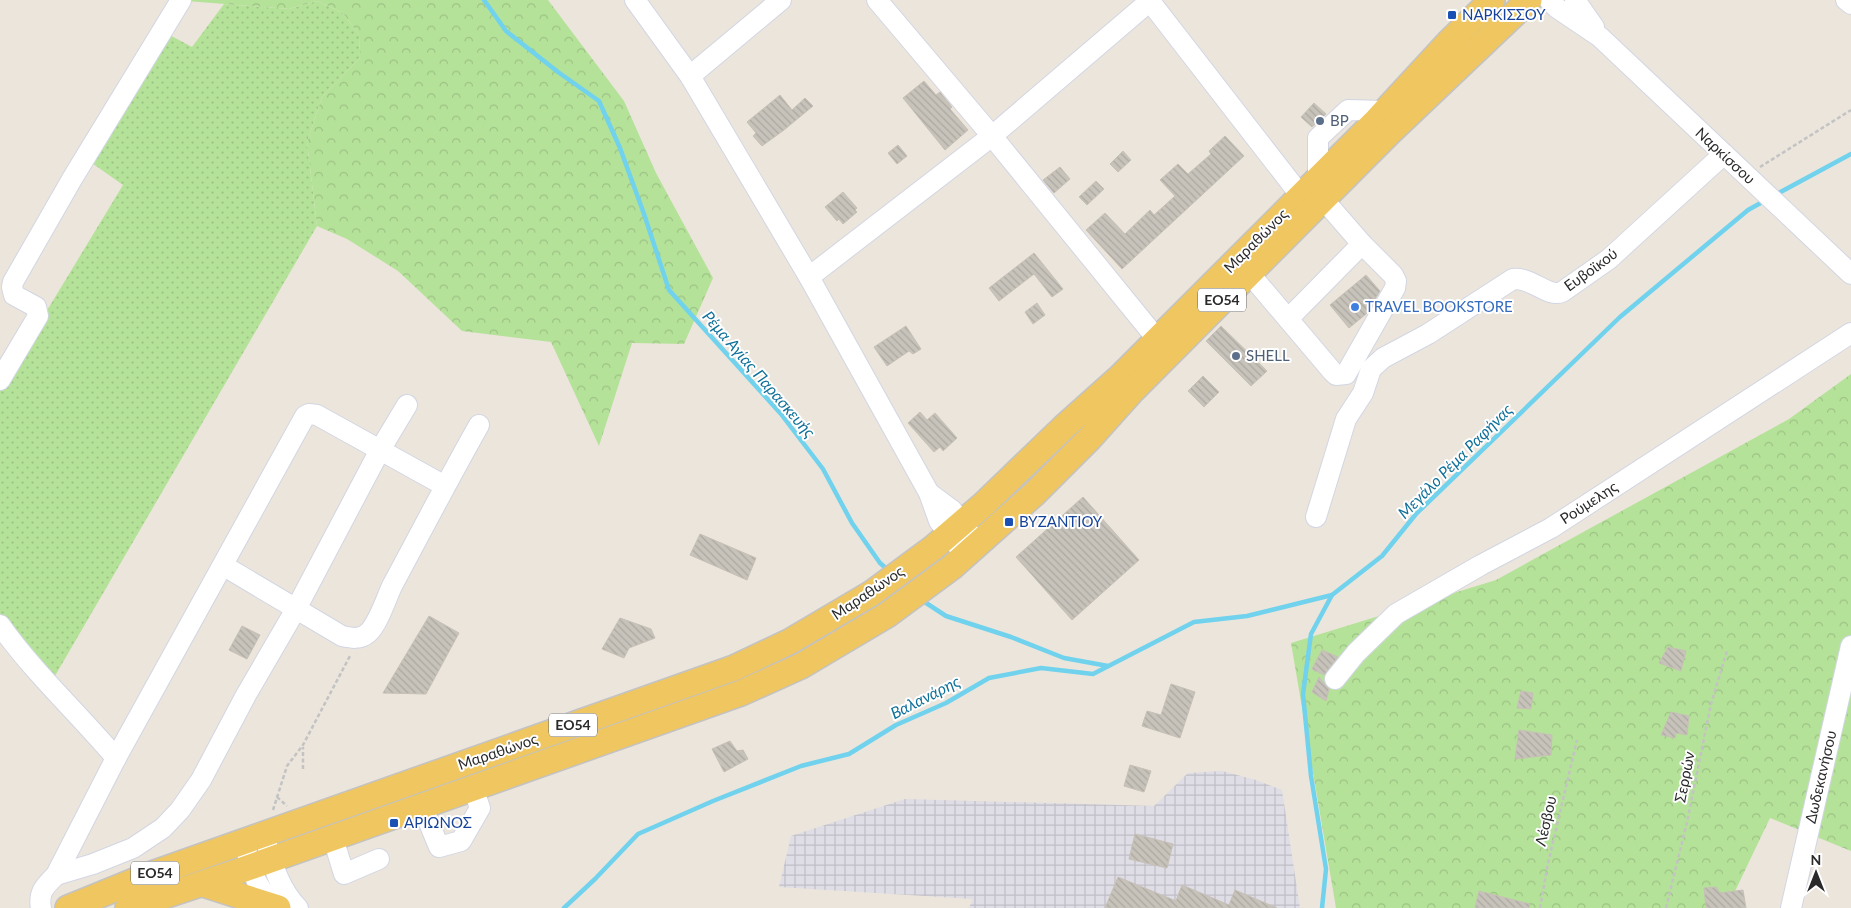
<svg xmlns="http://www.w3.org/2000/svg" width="1851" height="908" font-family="Lato,sans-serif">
  <defs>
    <pattern id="industrial-grid" width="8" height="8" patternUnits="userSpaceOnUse" patternTransform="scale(1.25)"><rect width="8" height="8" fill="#dfdde5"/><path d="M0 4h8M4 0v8" fill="none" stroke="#c0bec5"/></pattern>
    <pattern id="grass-dots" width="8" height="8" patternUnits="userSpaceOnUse" patternTransform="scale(1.25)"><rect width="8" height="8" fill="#b5e299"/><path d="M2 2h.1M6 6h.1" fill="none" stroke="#9cc284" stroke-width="1.8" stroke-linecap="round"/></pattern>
    <pattern id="forest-crowns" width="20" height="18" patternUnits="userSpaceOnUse" patternTransform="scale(1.25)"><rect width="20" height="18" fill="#b5e299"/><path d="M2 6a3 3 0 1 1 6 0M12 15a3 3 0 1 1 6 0" fill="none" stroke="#9cc284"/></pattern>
    <pattern id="building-back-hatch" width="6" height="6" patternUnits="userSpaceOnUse" patternTransform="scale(1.25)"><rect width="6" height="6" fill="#c7c3bb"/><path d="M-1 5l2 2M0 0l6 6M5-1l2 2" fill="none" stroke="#aba8a1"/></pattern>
  </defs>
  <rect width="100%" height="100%" fill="#ece5dc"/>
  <polygon fill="url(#industrial-grid)" points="1222,771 1256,780 1282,790 1300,908 969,908 973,899 779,887 791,836 905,799 1154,806 1188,773"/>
  <polygon fill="url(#grass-dots)" points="317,1 343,13 359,35 360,58 322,97 307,142 317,226 52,681 0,617 0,388 123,185 89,161 166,33 192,47 224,4 289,9"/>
  <g fill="url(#forest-crowns)">
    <polygon points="174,0 548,0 624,101 656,173 713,278 684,344 632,343 599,446 551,342 462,331 398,271 347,239 317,226 307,142 322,97 360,58 359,35 343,13 317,1 289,9"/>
    <polygon points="1851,374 1851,851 1770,818 1727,908 1336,908 1291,643 1496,580 1789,419"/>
  </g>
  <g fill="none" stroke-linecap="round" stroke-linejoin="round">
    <g stroke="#70d2ed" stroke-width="4.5">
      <polyline points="484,0 506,31 558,72 599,101 620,148 644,214 669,290 781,414 823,469 852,523 880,563 888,570"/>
      <polyline points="1775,195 1851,154"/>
      <polyline points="920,599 946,616 1011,637 1064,658 1108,666"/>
      <polyline points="564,908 595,879 638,834 713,801 801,766 849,754 896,725 946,703 989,678 1041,668 1093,674 1194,622 1247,616 1332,595"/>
      <polyline points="1322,908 1326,869 1311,776 1303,694 1311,634 1332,595 1382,556 1416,514 1620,317 1748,210 1766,200"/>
    </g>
  </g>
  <g fill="url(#building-back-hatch)" stroke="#c7c0b6">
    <polygon points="924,81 936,95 940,92 952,107 950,109 968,130 945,150 903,98"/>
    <polygon points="780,95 792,110 805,98 813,106 784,130 762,146 753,136 756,133 747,122"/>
    <polygon points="1314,103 1326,114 1312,127 1301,117"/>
    <polygon points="1225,136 1244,156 1122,269 1086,230 1105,213 1125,234 1150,210 1154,215 1175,196 1160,180 1178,164 1188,174 1211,154 1209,151"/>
    <polygon points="898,145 907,156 897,164 888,153"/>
    <polygon points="1123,151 1131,160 1118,172 1110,164"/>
    <polygon points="1060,167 1070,179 1054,193 1043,180"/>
    <polygon points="1096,181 1104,189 1087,205 1079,197"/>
    <polygon points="843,192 857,208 855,210 857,212 843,224 839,219 837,221 825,207"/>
    <polygon points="1034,253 1063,289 1052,297 1034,274 999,301 989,288"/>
    <polygon points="1366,275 1380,291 1366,314 1349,328 1330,305"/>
    <polygon points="1037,303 1045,315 1033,324 1025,312"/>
    <polygon points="906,326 921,349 913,354 909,351 887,366 874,347"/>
    <polygon points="1221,326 1267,371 1251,386 1206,341"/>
    <polygon points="1203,376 1219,392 1204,407 1188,391"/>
    <polygon points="920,412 927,420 935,413 957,438 943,451 940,447 934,452 908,423"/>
    <polygon points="1083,497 1139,560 1072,620 1016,557"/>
    <polygon points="700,534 756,558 747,580 690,555"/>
    <polygon points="429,616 459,633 426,694 383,693"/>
    <polygon points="620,618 651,629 655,638 629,648 624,658 602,649"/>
    <polygon points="242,626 260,635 247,659 229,650"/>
    <polygon points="1668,647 1686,651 1681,671 1659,663"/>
    <polygon points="1322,650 1338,657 1324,675 1312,669"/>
    <polygon points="1319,677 1329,689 1326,701 1312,692"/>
    <polygon points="1171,684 1195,692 1180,738 1142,726 1147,711 1161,715"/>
    <polygon points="1521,691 1533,693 1531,709 1517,708"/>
    <polygon points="1671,712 1689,716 1687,735 1676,733 1675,738 1661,735"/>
    <polygon points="1519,730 1552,735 1551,755 1515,759"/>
    <polygon points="730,741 737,751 743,750 748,759 724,772 712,749"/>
    <polygon points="1130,765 1151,771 1144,792 1124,786"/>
    <polygon points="1135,834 1173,844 1167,868 1129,859"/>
    <polygon points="1118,877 1176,901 1182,885 1229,905 1235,890 1277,908 1105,908"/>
    <polygon points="1716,887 1720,893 1743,890 1746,908 1706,908 1704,888"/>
    <polygon points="1479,891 1530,904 1529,908 1475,908"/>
  </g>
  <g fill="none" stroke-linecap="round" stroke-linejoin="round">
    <g stroke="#d2d6e3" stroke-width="22">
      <g id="minor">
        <polyline points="635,0 690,76 809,277 929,493 939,521 958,546"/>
        <polyline points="877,0 992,136 1157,339"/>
        <polyline points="1149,0 1301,196"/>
        <polyline points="1549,0 1557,8 1600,37 1851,274"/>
        <polyline points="1575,0 1594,27"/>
        <polyline points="1846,0 1851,4"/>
        <polyline points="690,76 781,0"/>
        <polyline points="1318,179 1318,138 1348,110 1385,111"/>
        <polyline points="1249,273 1332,371 1336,375 1346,374 1395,288 1396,281 1393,275 1362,244 1323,199"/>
        <polyline points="809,277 992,136 1150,1"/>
        <polyline points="1288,319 1362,244"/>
        <polyline points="0,380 38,316 36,307 14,295 12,287 13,282 72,179 181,0"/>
        <polyline points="929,493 952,510 971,535"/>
        <path d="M 1316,517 L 1346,419 L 1363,393 L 1371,369 L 1383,358 L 1428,334 L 1513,279 C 1532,277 1548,298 1562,292 L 1609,259 L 1724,154"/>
        <path d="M 224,566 L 342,636 C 351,638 360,640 368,633 C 378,624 386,599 392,586 C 421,532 449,478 479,425"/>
        <path d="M 0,625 C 34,673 78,713 116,758"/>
        <polyline points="1335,679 1356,653 1396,614 1481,565 1551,528 1851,333"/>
        <polyline points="422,806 439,847 461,841 480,808 473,788"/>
        <path d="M 264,835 C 272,861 278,888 298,908"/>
        <polyline points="333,838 344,874 379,859"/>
        <path d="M 247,853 C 253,877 259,891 278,908"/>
        <polyline points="56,875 93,864 133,848 163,828 180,810 201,780 246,695 296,609 380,450 407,405"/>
        <path d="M 41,908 C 38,892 45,886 56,875 L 116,758 L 305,416 L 309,414 L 317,415 L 445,486"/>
        <polyline points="1791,908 1851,646"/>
      </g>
    </g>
    <g stroke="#c3c3c3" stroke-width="28">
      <g id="major">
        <polyline points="203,884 278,908"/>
        <polyline points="68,908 149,875 734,668 789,642 872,593 933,548 984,504 1064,427 1120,377 1377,120 1449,42 1492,0"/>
        <polyline points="128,908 236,872 741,693 801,666 887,615 952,567 989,534 1034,494 1090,438 1133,390 1390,132 1529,0"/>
      </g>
    </g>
    <g stroke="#c3c3c3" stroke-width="2.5" stroke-dasharray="4 2.5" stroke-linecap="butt">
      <polyline points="1760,167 1851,110"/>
      <polyline points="303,769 303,747"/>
      <polyline points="277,797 287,806"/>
      <polyline points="273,810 287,766 303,745 351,654"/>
      <polyline points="1540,908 1548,863 1577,740"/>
      <polyline points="1666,908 1687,822 1711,704 1727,651"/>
    </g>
    <use href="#minor" stroke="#fff" stroke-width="20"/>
    <use href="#major" stroke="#efc65f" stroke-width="25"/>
  </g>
  <g fill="#1a4fb4" stroke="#fff" stroke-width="2">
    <rect x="1447" y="10" width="10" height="10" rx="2.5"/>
    <rect x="1004" y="517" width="10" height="10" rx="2.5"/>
    <rect x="389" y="818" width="10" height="10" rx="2.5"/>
  </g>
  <g fill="#5c6f8a" stroke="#fff" stroke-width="2">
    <circle cx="1320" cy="121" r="5"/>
    <circle cx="1236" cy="356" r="5"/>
  </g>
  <circle fill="#3f7fe0" stroke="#fff" stroke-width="2" cx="1355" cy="307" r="5"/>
  <g text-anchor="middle" stroke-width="4" stroke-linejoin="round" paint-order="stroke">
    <g fill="#fff" stroke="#6a6a6a" stroke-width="1">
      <rect x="1198" y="288.5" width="48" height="23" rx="4"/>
      <rect x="549" y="713.5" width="48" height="23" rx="4"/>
      <rect x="131" y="861.5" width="48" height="23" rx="4"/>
    </g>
    <g font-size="14" font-weight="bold" fill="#2a2a2a">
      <text x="1222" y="305">ΕΟ54</text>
      <text x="573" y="730">ΕΟ54</text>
      <text x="155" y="878">ΕΟ54</text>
    </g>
    <g font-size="15" fill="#164399" stroke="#fff" text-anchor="start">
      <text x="1462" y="20">ΝΑΡΚΙΣΣΟΥ</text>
      <text x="1019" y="527">ΒΥΖΑΝΤΙΟΥ</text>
      <text x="404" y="828">ΑΡΙΩΝΟΣ</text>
    </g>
    <g font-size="15" fill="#4e5e75" stroke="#fff" text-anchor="start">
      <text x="1330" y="126">BP</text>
      <text x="1246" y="361">SHELL</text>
    </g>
    <g font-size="15" fill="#2a2a2a" stroke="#fff">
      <text transform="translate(1725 156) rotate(43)" y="5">Ναρκίσσου</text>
      <text transform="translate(1256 241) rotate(-45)" y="5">Μαραθώνος</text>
      <text transform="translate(1591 270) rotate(-36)" y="5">Ευβοϊκού</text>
      <text transform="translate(1589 503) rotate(-33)" y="5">Ρούμελης</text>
      <text transform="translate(868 593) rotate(-34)" y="5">Μαραθώνος</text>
      <text transform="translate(498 752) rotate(-19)" y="5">Μαραθώνος</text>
      <text transform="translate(1685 777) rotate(-79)" y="5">Σερρών</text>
      <text transform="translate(1821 777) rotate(-77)" y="5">Δωδεκανήσου</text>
      <text transform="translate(1546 821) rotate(-77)" y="5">Λέσβου</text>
    </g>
    <g font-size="15" fill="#366cbe" stroke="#fff" text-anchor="start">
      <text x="1365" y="312">TRAVEL BOOKSTORE</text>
    </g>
    <g font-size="16" font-style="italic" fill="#0f7099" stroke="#fff">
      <text transform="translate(759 374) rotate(49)" y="6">Ρέμα Αγίας Παρασκευής</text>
      <text transform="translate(1455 461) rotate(-45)" y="6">Μεγάλο Ρέμα Ραφήνας</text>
      <text transform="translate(925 697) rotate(-27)" y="6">Βαλανάρης</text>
    </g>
  </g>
  <g transform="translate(1816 873)" stroke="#ffffff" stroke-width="4" paint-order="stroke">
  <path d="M0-4L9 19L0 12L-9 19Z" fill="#2a2a2a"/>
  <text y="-8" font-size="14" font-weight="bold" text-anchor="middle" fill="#2a2a2a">N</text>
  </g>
</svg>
